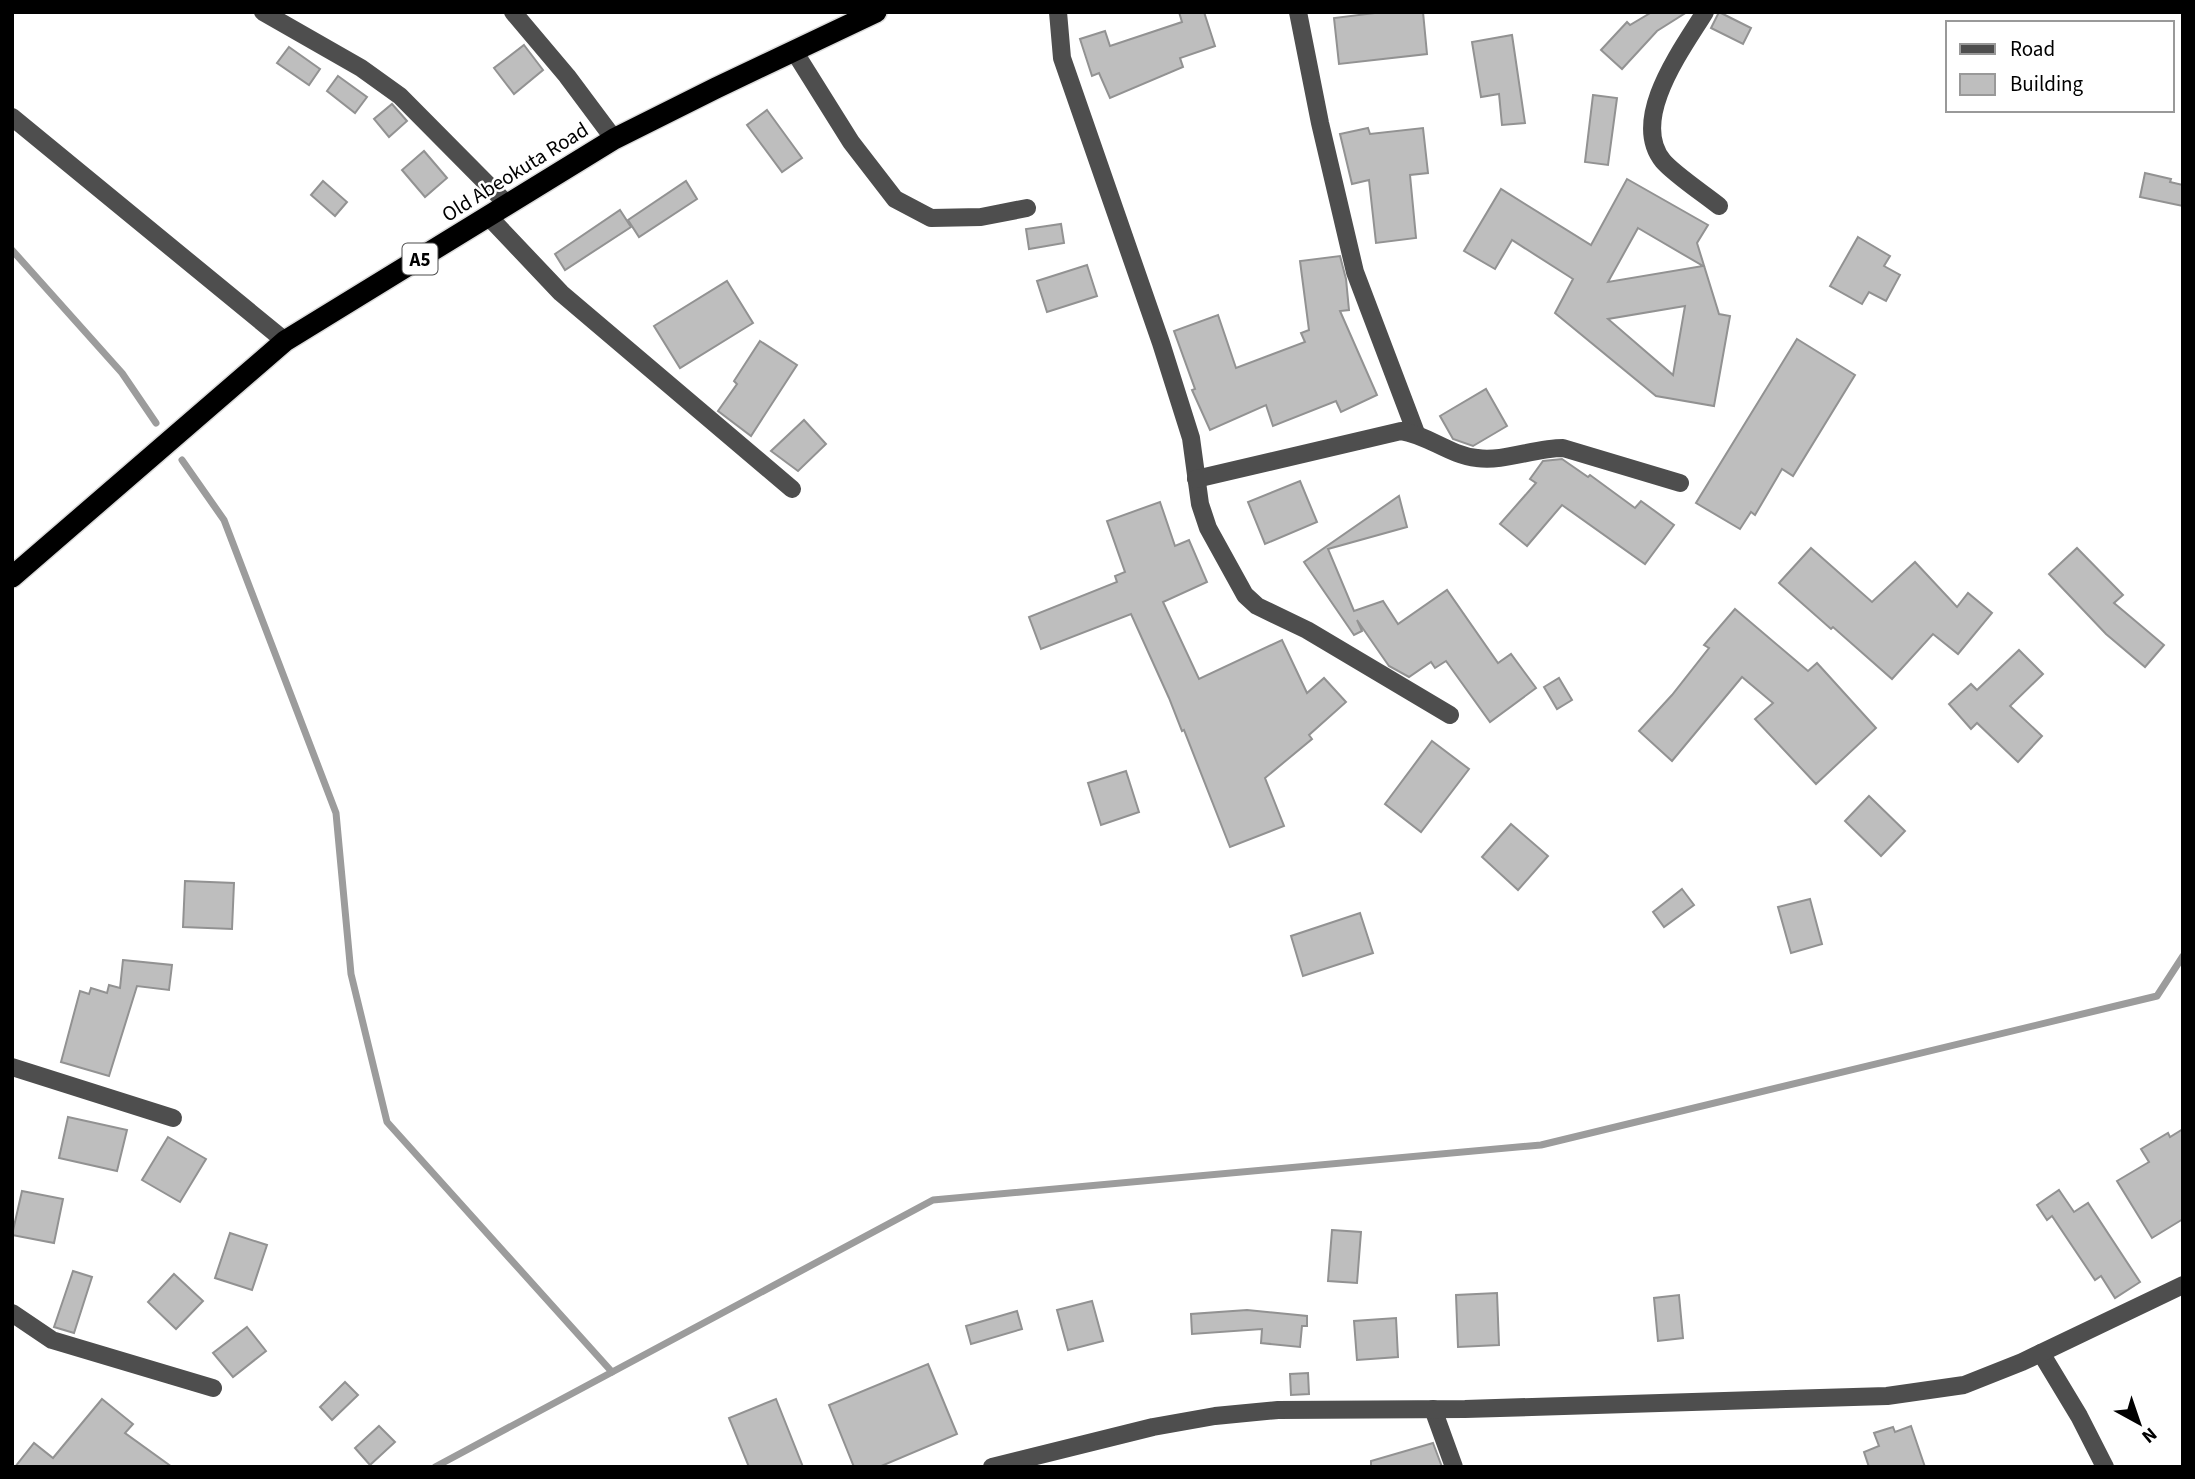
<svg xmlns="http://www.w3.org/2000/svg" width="2195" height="1479" font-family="'Source Sans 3',sans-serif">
  <rect width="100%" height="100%" fill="#fff"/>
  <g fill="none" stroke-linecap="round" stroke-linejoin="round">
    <g stroke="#9c9c9c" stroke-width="7">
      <polyline points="12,250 122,373 156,423"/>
      <polyline points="182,460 224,520 336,813 351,974 387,1122 612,1372"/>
      <polyline points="435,1467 933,1200 1541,1145 2157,996 2183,956"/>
    </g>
  </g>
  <g fill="#bebebe" stroke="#929292" stroke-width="2" fill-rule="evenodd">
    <polygon points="1179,12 1204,12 1215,46 1180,58 1183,67 1110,98 1099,73 1092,76 1080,39 1105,31 1110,46 1182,22"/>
    <polygon points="1383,12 1423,12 1427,54 1339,64 1334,18"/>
    <polygon points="1652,12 1687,12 1657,31 1622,69 1601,50 1627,22 1630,25"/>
    <polygon points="1719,12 1751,28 1743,44 1711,28"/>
    <polygon points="1512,35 1525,123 1502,125 1499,94 1481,97 1472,42"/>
    <polygon points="524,45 543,70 514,94 494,68"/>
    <polygon points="289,47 320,69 309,85 277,63"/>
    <polygon points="338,76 367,97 355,113 327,91"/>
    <polygon points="1593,95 1617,98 1608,165 1585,162"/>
    <polygon points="392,104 407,121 389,137 374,119"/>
    <polygon points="767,110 802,158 782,172 747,125"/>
    <polygon points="1368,128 1370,134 1423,128 1428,173 1410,175 1416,238 1376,243 1369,180 1352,184 1340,134"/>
    <polygon points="424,151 447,178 425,197 402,170"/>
    <polygon points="2145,173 2171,179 2170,182 2183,185 2183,206 2140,197"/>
    <path d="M 1627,179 L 1708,225 L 1697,243 L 1719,314 L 1730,316 L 1714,406 L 1656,396 L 1555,313 L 1573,279 L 1512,240 L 1495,269 L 1464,251 L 1501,189 L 1591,245 ZM 1638,228 L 1703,266 L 1608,282 ZM 1685,306 L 1673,375 L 1608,319 Z"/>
    <polygon points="323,181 347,202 335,216 311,195"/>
    <polygon points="686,181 697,199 639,237 628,220"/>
    <polygon points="620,210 631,227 565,270 555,254"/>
    <polygon points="1061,224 1064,243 1029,249 1026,229"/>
    <polygon points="1858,237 1890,256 1884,266 1900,275 1886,301 1869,292 1862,304 1830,286"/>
    <polygon points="1340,256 1346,279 1349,310 1340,311 1377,395 1341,412 1336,401 1273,426 1266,405 1210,430 1192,390 1195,389 1174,331 1218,315 1236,368 1305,342 1301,333 1309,330 1300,261"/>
    <polygon points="1087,265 1097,296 1047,312 1037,281"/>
    <polygon points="727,281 753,323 680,368 654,326"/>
    <polygon points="1797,339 1855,375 1793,476 1782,469 1755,515 1751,512 1740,529 1696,503"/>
    <polygon points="760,341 797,365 751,436 718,411 737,384 734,381"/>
    <polygon points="1486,389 1507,426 1473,446 1453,439 1440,416"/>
    <polygon points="804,420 826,444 798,471 771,451"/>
    <polygon points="1562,459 1588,477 1590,475 1635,508 1641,501 1674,525 1645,564 1562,505 1527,546 1500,524 1536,483 1530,479 1543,461"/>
    <polygon points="1300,481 1317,522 1265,544 1248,502"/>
    <polygon points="1399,496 1407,527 1328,549 1354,611 1383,601 1398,624 1447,590 1498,663 1511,654 1536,688 1490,722 1446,661 1435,668 1431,662 1409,677 1389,666 1357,620 1362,631 1354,635 1304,562"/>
    <polygon points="1160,502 1175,546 1189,540 1207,582 1163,602 1199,679 1282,640 1307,693 1324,678 1346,702 1309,735 1312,739 1265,778 1284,826 1230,847 1184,730 1182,731 1169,698 1131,614 1041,649 1029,617 1117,582 1115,576 1125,572 1107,521"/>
    <polygon points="1811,548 1872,602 1915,562 1957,607 1968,593 1992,613 1958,654 1933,634 1892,679 1833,627 1831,629 1779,583"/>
    <polygon points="2077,548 2123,595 2114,603 2164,645 2145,667 2106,634 2049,574"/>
    <polygon points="1735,609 1808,671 1817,663 1876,728 1816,784 1755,719 1773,703 1742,677 1672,761 1639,731 1672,695 1709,648 1704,645"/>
    <polygon points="2019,650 2043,674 2010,706 2042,736 2018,762 1977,723 1971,729 1949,704 1971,684 1977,690"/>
    <polygon points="1559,678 1572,700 1557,709 1544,687"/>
    <polygon points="1432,741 1469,769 1421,832 1385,804"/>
    <polygon points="1126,771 1139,812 1101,825 1088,783"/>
    <polygon points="1869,796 1905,831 1881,856 1845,821"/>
    <polygon points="1511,824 1548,856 1518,890 1482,857"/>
    <polygon points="185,881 234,883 232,929 183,927"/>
    <polygon points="1682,889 1694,905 1664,927 1653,912"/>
    <polygon points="1810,899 1822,944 1791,953 1778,907"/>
    <polygon points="1360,913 1373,953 1303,976 1291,936"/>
    <polygon points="123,960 172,965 169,990 137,986 109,1076 61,1062 80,991 89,994 91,988 107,993 109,985 120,988"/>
    <polygon points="68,1117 127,1130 117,1171 59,1158"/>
    <polygon points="2183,1129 2183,1219 2152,1238 2117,1181 2149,1162 2141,1149 2168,1133 2170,1137"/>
    <polygon points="168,1137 206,1159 180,1202 142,1180"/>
    <polygon points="2059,1190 2074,1212 2088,1203 2140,1282 2115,1298 2101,1276 2095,1280 2052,1216 2047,1220 2037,1205"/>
    <polygon points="22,1191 63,1199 54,1243 12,1235"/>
    <polygon points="1332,1230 1361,1232 1357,1283 1328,1281"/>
    <polygon points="230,1233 267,1245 252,1290 215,1278"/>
    <polygon points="73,1271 92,1277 74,1333 54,1327"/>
    <polygon points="174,1274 203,1301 176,1329 148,1302"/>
    <polygon points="1497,1293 1499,1345 1458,1347 1456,1295"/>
    <polygon points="1679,1295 1683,1338 1658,1341 1654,1298"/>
    <polygon points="1092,1301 1103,1341 1068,1350 1057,1310"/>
    <polygon points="1247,1310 1307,1316 1307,1326 1302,1326 1300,1347 1261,1343 1262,1329 1192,1334 1191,1314"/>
    <polygon points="1017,1311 1022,1329 971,1344 966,1326"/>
    <polygon points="1396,1318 1398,1357 1357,1360 1354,1321"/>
    <polygon points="247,1327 266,1351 233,1377 213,1353"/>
    <polygon points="928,1364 957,1434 879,1467 854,1467 829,1405"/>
    <polygon points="1308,1373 1309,1394 1291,1395 1290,1374"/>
    <polygon points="345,1382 358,1395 332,1420 320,1407"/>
    <polygon points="102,1399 133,1424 125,1433 172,1467 15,1467 34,1443 53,1458"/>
    <polygon points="776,1399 803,1467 749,1467 729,1418"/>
    <polygon points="379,1426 395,1442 370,1465 355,1448"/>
    <polygon points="1911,1426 1925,1467 1869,1467 1864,1452 1879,1446 1874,1433 1893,1427 1895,1432"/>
    <polygon points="1433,1443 1442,1467 1371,1467 1371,1461"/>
  </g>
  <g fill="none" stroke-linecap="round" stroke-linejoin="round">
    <g stroke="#dbdbdb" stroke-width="24">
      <polyline id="highway" points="12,577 285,341 614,139 716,88 876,12"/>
    </g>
    <g stroke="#4e4e4e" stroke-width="18">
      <polyline points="263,12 361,68 400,96 508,205"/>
      <polyline points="513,12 567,76 614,139"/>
      <polyline points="1058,12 1062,58 1161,343 1191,438 1200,504 1208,528 1245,595 1257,606 1307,630 1450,715"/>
      <polyline points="1298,12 1320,123 1355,272 1416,433"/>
      <path d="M 1705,12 C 1683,48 1629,119 1663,161 C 1674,174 1704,194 1719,206"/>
      <polyline points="794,51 851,142 895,199 931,218 981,217 1027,208"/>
      <polyline points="12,117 285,341"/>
      <polyline points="489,217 561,293 792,489"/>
      <path d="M 1196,479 L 1401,431 C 1428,435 1449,455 1477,458 C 1503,462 1535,448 1563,448 L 1680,483"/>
      <polyline points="12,1067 173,1118"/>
      <polyline points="12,1313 52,1340 213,1388"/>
      <polyline points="2041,1353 2079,1416 2105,1467"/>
      <polyline points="1433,1409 1454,1467"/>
      <polyline points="992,1467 1153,1427 1215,1416 1278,1410 1465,1409 1887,1396 1964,1385 2022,1362 2183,1285"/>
    </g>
    <use href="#highway" stroke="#000" stroke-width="21"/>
  </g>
  <g text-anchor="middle" stroke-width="5" stroke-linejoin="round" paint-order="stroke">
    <rect fill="#fff" stroke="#4c4c4c" stroke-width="2" x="402.5" y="243.5" width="35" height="31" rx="5"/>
    <g font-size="19" font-weight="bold" fill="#000">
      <text x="420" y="266">A5</text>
    </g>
    <g font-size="21" fill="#000" stroke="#fff">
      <text transform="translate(515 172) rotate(-32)" y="7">Old Abeokuta Road</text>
    </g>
  </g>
  <rect width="2195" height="1479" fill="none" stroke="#000000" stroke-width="28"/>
  <rect x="1946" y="21" width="228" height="91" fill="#ffffff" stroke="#999999" stroke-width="2"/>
  <rect x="1960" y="44" width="35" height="10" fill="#4e4e4e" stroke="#999999" stroke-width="2"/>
  <text x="2010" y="56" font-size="21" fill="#000000">Road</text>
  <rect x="1960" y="74" width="35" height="21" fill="#bebebe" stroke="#999999" stroke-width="2"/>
  <text x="2010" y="91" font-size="21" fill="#000000">Building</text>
  <g transform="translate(2139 1423) rotate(140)" stroke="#ffffff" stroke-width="5" paint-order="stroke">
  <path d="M0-5L12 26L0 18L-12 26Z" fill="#000000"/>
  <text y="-10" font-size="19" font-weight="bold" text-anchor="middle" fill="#000000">N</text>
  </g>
</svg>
